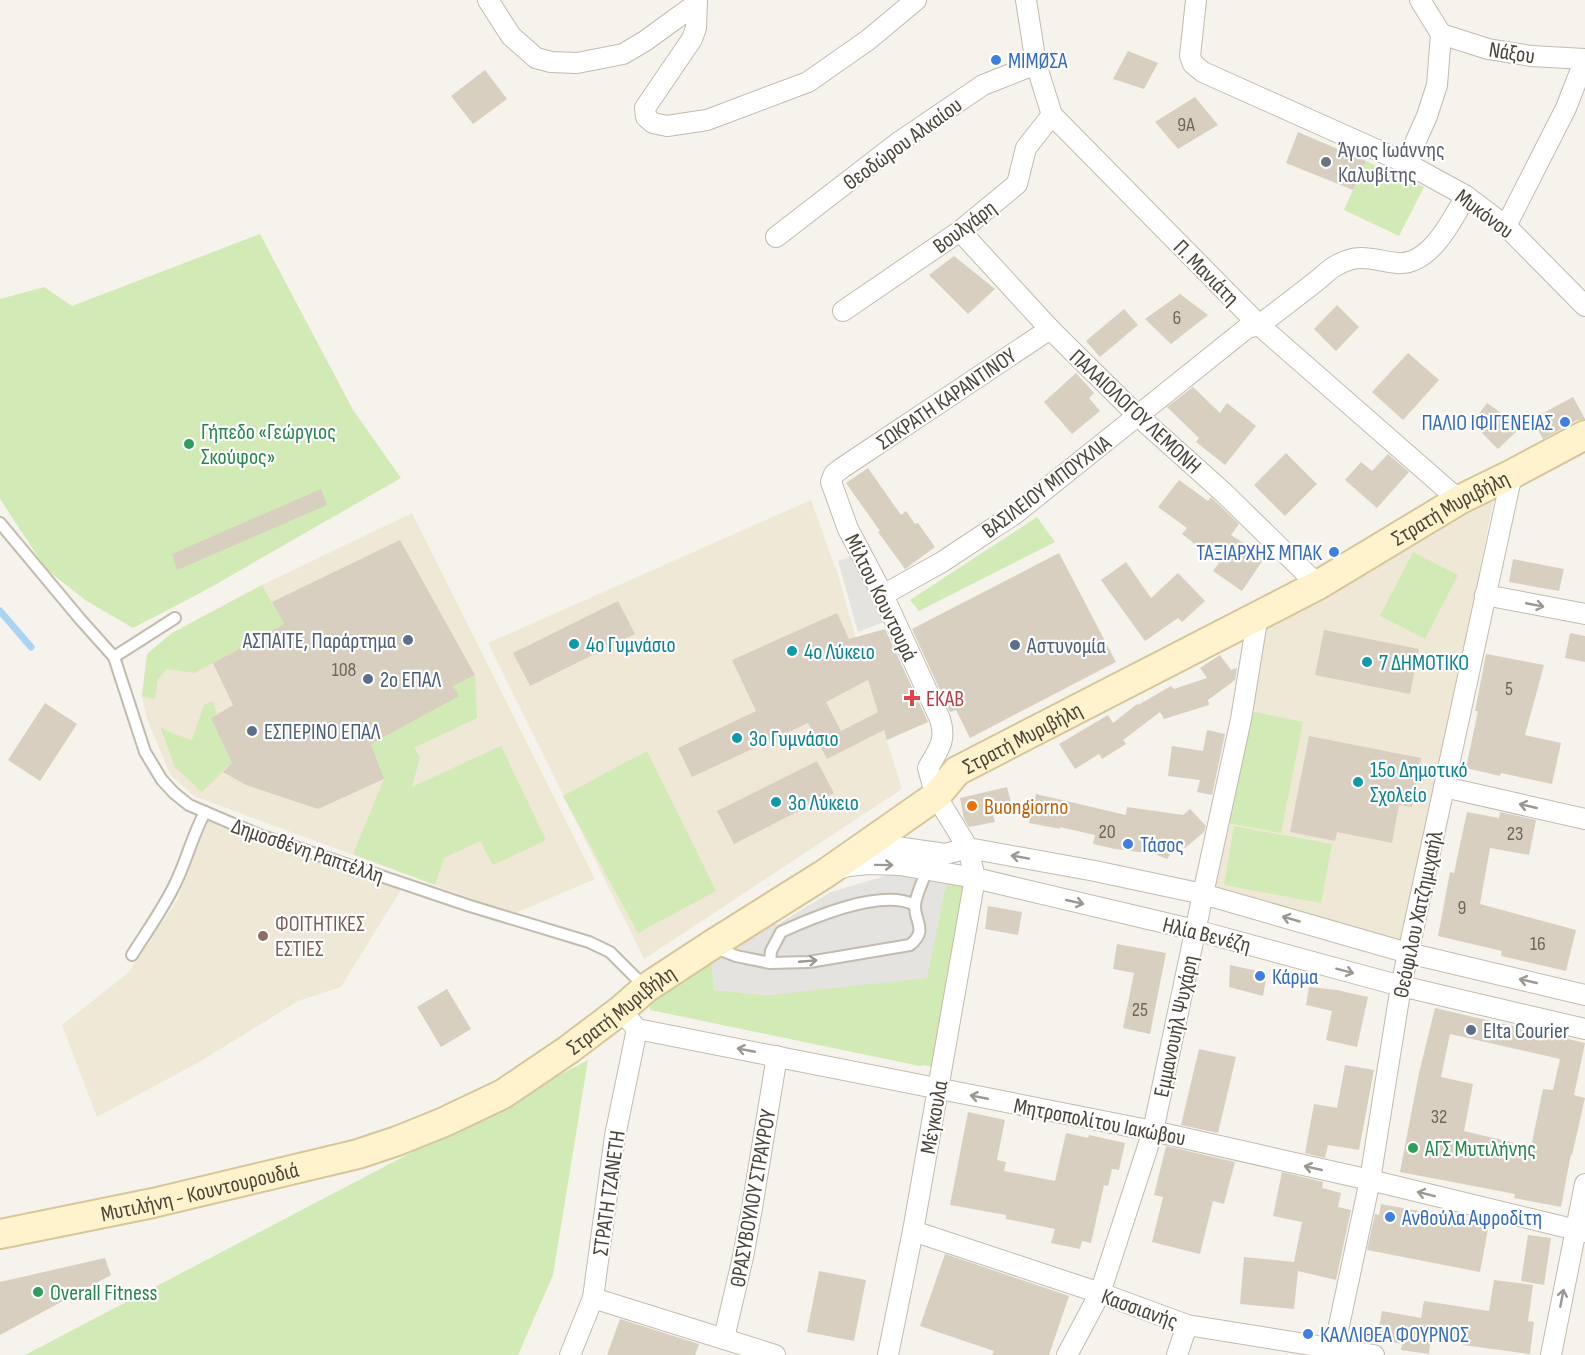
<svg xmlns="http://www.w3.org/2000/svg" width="1585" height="1355" font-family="'Sofia Sans Condensed',sans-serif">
  <rect width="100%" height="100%" fill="#f6f3ec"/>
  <g fill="#efe8d6">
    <polygon points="1496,487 1406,944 1212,890 1264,626"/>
    <polygon points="811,500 839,578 860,653 902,789 644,959 488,643"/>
    <polygon points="412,513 595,879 513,914 194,796 170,774 147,719 142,696 147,654 172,633 262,585"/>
    <polygon points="205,819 402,888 341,987 298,1001 201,1061 97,1117 62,1025 128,973 178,899"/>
  </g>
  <g fill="#d2eab5">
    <polygon points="1366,161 1424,187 1399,236 1344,210"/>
    <polygon points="260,234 353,410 401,478 204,591 133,628 85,600 46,569 0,499 0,299 44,287 72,306"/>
    <polygon points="1037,517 1055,542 919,611 910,600"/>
    <polygon points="1413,552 1458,575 1425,639 1380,616"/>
    <polygon points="262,585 284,624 194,673 167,669 158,679 155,699 142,696 147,654 172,633"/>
    <polygon points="475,675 477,718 414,748 420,757 412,787 501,746 546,840 493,865 480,841 444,858 435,885 353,854 384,779 371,744 458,696 453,686"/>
    <polygon points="213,701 217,714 211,718 232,763 202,792 175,767 160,727 174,734 192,740 204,705"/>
    <polygon points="1250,711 1303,722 1281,833 1228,823"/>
    <polygon points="647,751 716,891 638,933 563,796"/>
    <polygon points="1234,826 1332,844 1321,903 1224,885"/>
    <polygon points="950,873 975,878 941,1070 924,1065 920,1066 650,1010 646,988 710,946 714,990 770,995 945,890"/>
    <polygon points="588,1060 553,1275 518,1355 25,1355"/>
  </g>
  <g fill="#e5e3e0">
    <polygon points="852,556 884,622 858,632 838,561"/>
    <polygon points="915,867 950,873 945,890 927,978 770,995 714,990 710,946 742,925 778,924 831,892"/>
  </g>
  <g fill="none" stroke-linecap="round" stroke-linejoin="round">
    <polyline stroke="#a9d4f2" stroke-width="7" points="0,611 31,647"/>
  </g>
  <g fill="#d8cfc1" fill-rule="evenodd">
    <polygon points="1128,51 1158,63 1144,89 1113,79"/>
    <polygon points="485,70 507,99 473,124 451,96"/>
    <polygon points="1195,97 1218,125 1178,149 1155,122"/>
    <polygon points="1298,132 1366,161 1353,190 1286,163"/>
    <polygon points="954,256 995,289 968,314 929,275"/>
    <polygon points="1180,294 1208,315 1171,344 1145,319"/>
    <polygon points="1337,305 1359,327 1336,351 1314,329"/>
    <polygon points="1124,309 1138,325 1100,357 1086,341"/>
    <polygon points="1408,353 1439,380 1403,420 1372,392"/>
    <polygon points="1076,373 1094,393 1089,398 1100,411 1072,434 1044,402"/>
    <polygon points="1193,387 1220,413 1227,403 1256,426 1225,465 1196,442 1199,438 1167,407"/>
    <polygon points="1573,397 1585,419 1577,420 1543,439 1532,419"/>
    <polygon points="1487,403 1521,427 1498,449 1472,423"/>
    <polygon points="1286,453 1317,484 1285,516 1254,485"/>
    <polygon points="1388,454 1409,472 1377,508 1345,480 1361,462 1372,471"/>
    <polygon points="868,468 901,515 906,511 915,524 918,523 935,547 905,569 878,532 880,531 846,483"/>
    <polygon points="1179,480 1208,501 1211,497 1216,502 1239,524 1231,535 1265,557 1242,591 1213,571 1219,563 1182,534 1187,528 1158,507"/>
    <polygon points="321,489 327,505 177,570 172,554"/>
    <polygon points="400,540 475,675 453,686 459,696 371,744 384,779 318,809 246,785 223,772 232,763 211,718 233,705 213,663 284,624 272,602"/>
    <polygon points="1059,553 1116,662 970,738 956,710 950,712 912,629"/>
    <polygon points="1513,559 1564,569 1559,591 1509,582"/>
    <polygon points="1126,562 1151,598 1178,573 1205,601 1182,622 1178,618 1145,641 1101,580"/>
    <polygon points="618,601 635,634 530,686 513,653"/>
    <path d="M 837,613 L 849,639 L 885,629 L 928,722 L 887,740 L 884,730 L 827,759 L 808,723 L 692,777 L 678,748 L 756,711 L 732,660 ZM 868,680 L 878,712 L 841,731 L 826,702 Z"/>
    <polygon points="1324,630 1419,649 1410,694 1315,675"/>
    <polygon points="1570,633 1585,636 1585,662 1565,658"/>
    <polygon points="1486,654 1544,665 1525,735 1561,743 1552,784 1501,773 1500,776 1466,768 1478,711 1475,711"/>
    <polygon points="1220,655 1231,670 1237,668 1235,680 1208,700 1209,705 1164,719 1160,712 1123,740 1126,744 1102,759 1099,754 1075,769 1059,744 1108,715 1113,723 1137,704 1138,705 1171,686 1174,689 1207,678 1200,668"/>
    <polygon points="45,703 77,724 40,781 8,760"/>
    <polygon points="1207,730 1225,734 1212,795 1197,792 1200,780 1168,776 1172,746 1203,751"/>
    <polygon points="1309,736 1421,758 1412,807 1399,805 1392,843 1337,832 1335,841 1290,832"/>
    <polygon points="817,761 834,793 734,844 717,811"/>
    <polygon points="1007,787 1012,807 992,811 995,822 969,827 964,819 960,798"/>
    <polygon points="1036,794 1126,815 1127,807 1183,815 1190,809 1206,826 1204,832 1185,848 1178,843 1167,859 1155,854 1115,849 1093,844 1095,835 1060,827 1060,829 1029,823"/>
    <polygon points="1467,812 1499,818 1500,812 1536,820 1529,855 1490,848 1480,904 1576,930 1566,971 1501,956 1502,951 1438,936 1450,872 1454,873"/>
    <polygon points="988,906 1022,912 1018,935 985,929"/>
    <polygon points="1117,944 1166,953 1150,1034 1123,1028 1134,973 1113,969"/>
    <polygon points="1230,965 1267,973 1263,996 1229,987"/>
    <polygon points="1309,987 1337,990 1368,997 1357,1047 1326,1040 1332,1011 1306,1005"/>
    <polygon points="447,989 471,1029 441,1047 417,1007"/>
    <path d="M 1435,1008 L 1585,1043 L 1574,1095 L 1585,1098 L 1572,1155 L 1571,1154 L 1561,1207 L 1514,1198 L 1515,1194 L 1400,1172 L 1419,1073 ZM 1450,1034 L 1560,1059 L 1553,1090 L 1543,1089 L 1531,1147 L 1464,1131 L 1473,1084 L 1441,1077 Z"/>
    <polygon points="1199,1049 1236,1057 1218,1133 1181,1125"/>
    <polygon points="1345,1065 1374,1070 1359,1150 1328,1145 1325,1158 1305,1153 1314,1104 1337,1108"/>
    <polygon points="968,1112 1005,1120 997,1160 1006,1162 1004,1171 1055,1181 1066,1133 1088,1138 1089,1135 1125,1143 1119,1170 1112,1169 1108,1186 1104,1185 1091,1243 1082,1241 1080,1249 1051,1243 1055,1229 1006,1219 1006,1215 950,1205"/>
    <polygon points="1166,1146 1235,1162 1224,1204 1213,1201 1200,1254 1152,1242 1163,1197 1154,1195"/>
    <polygon points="1282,1172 1323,1182 1322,1188 1341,1193 1338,1207 1351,1210 1336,1280 1298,1271 1294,1309 1240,1304 1244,1257 1294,1262 1302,1222 1273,1216"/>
    <polygon points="1381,1204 1489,1224 1480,1272 1367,1250 1375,1214 1379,1215"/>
    <polygon points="1528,1235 1551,1238 1544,1285 1521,1281"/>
    <polygon points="945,1254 1069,1296 1049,1355 992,1355 994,1351 920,1326"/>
    <polygon points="105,1258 111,1275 0,1335 0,1282"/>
    <polygon points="819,1271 866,1280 854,1341 807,1332"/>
    <polygon points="1494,1280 1533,1285 1528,1321 1534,1322 1530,1354 1463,1345 1463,1338 1431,1334 1429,1354 1401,1350 1402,1344 1377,1339 1382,1311 1421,1318 1424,1301 1489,1311"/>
    <polygon points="620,1319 699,1344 695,1355 607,1355"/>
  </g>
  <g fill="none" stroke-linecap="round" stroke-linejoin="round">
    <g stroke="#c2bbae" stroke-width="14">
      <g id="lane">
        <polyline points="0,523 80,619 114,657"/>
        <polyline points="175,618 114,657 145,752 162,780 174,793 189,805 259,835 470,906 589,942 610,952 644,986"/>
        <path d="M 716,948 L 736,956 L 770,963 L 809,962 L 910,945 C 928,930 915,923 915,906 C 915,896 924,879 927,869"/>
        <path d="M 132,955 C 147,931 164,908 176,882 C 187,859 193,834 205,812"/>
        <path d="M 770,963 L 771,951 L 781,932 C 814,917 881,888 915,905"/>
      </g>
    </g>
    <g stroke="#c2bbae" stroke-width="22">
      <g id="street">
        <polyline points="488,0 511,36 536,58 551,62 577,63 623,54 645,41 696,4"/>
        <polyline points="697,0 696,28 692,39 645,108 646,117 653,123 667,126 707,120 808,82 868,40 916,0"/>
        <polyline points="1026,0 1036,64 1052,115 1259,325 1459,500"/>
        <polyline points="1196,0 1190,56 1193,64 1203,72 1406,163 1466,196 1506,226 1585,306"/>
        <polyline points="1420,0 1441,34"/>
        <polyline points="1441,34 1488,49 1531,56 1585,59"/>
        <polyline points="1406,163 1427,116 1437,85 1441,34"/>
        <polyline points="1506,226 1566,108 1585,59"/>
        <polyline points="960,231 1050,329 1137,415 1224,493 1318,585"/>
        <polyline points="776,237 899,142 983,85 1036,64"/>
        <polyline points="843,311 960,231 1017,184 1026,148 1052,115"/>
        <path d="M 1050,329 L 842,468 L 834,474 L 831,482 L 848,529 L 883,595 L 940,719 C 947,741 938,750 928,768 L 936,796 L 968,848 L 1095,871 L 1203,894 L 1408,953 L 1585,995"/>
        <path d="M 883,595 L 942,562 L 1016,513 L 1247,328 L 1259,325 C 1278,311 1296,297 1314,283 C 1322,277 1330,268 1339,264 C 1361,252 1376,261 1397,263 C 1430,266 1452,220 1466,196"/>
        <polyline points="1485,595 1585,614"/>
        <polyline points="1444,787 1585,819"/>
        <polyline points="869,843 945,854 968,848 975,878 913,1231 888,1355"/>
        <polyline points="837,869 849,866 868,864 900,865 975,878 1195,930 1401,986 1585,1029"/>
        <polyline points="621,1010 637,1029 1153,1131 1370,1180 1585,1232"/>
        <polyline points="913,1231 1100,1293 1187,1325 1374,1355"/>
        <polyline points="593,1298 775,1355"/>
        <polyline points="724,1338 743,1257 752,1208 777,1056"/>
        <polyline points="570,1355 593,1298 615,1136 637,1029"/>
        <polyline points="1067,1355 1100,1293 1153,1131 1203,894 1241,719 1258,615"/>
        <polyline points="1177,1355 1187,1325"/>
        <polyline points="1331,1355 1334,1349 1370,1180 1401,986 1512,474"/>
        <polyline points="1551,1355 1585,1184"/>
      </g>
    </g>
    <g stroke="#d6c79b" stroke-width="32">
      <g id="secondary">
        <path id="s1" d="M 0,1234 L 153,1203 L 358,1154 L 397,1141 L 444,1122 L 503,1094 L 568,1050 L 621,1010 L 646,988 L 710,946 L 826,873 L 936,796 L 957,771 L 1318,585 L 1459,500 L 1512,474 L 1585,435"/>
      </g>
    </g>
    <use href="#lane" stroke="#fff" stroke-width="10"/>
    <use href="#street" stroke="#fff" stroke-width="20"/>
    <use href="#secondary" stroke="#fff3cd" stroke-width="28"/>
  </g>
  <defs><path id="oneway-shaft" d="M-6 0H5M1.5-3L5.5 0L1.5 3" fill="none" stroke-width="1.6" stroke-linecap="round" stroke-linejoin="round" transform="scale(1.5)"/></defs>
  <g stroke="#9c9892">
    <use href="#oneway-shaft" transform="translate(1535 605) rotate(11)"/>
    <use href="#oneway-shaft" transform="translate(1528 806) rotate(-167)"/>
    <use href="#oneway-shaft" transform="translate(1020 857) rotate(-170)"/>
    <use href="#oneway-shaft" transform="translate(884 865) rotate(1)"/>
    <use href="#oneway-shaft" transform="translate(1075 902) rotate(13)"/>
    <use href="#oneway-shaft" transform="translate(1291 919) rotate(-164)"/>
    <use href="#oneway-shaft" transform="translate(808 961) rotate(-5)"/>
    <use href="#oneway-shaft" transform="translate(1345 971) rotate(15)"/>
    <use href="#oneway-shaft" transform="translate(1528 981) rotate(-167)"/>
    <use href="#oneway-shaft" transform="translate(746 1050) rotate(-169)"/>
    <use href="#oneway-shaft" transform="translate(979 1097) rotate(-169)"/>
    <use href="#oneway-shaft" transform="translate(1313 1168) rotate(-167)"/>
    <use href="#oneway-shaft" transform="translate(1426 1194) rotate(-166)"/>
    <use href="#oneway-shaft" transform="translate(1562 1298) rotate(-79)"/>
  </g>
  <g fill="#3f7fe0" stroke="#fff" stroke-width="2">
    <circle cx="996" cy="60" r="6"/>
    <circle cx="1565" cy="422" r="6"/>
    <circle cx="1334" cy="552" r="6"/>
    <circle cx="1128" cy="844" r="6"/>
    <circle cx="1260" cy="976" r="6"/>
    <circle cx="1390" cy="1217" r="6"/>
    <circle cx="1308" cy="1334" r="6"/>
  </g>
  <circle fill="#6b7280" stroke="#fff" stroke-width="2" cx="1326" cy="162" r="6"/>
  <g fill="#2e9e5b" stroke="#fff" stroke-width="2">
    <circle cx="189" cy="444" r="6"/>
    <circle cx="1413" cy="1148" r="6"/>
    <circle cx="38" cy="1292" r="6"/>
  </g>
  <g fill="#5c6f8a" stroke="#fff" stroke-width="2">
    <circle cx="408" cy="640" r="6"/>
    <circle cx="1015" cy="645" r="6"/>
    <circle cx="368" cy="679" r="6"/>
    <circle cx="252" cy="731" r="6"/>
    <circle cx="1471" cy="1030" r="6"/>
  </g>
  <g fill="#0f9aa8" stroke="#fff" stroke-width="2">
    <circle cx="574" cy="644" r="6"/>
    <circle cx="792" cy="651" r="6"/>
    <circle cx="1367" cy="662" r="6"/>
    <circle cx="737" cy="738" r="6"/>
    <circle cx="1358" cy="782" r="6"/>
    <circle cx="776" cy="802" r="6"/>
  </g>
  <path fill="#e0444e" stroke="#fff" stroke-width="2" d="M909 689h6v6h6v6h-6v6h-6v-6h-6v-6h6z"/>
  <circle fill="#e8710a" stroke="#fff" stroke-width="2" cx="972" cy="806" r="6"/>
  <circle fill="#8d6e63" stroke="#fff" stroke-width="2" cx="263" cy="936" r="6"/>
  <g text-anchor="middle" stroke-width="4.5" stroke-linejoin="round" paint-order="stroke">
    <g font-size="20" fill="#6e675b">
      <text x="1186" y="131">9Α</text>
      <text x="1177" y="324">6</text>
      <text x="344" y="676">108</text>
      <text x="1509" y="695">5</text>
      <text x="1107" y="838">20</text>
      <text x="1515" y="840">23</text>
      <text x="1462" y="914">9</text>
      <text x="1538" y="950">16</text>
      <text x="1140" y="1016">25</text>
      <text x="1439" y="1123">32</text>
    </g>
    <g font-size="22" fill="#4b4439" stroke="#fff">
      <text transform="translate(1512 52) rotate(9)" y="8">Νάξου</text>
      <text transform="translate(902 143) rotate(-36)" y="8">Θεοδώρου Αλκαίου</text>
      <text transform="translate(1485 213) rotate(37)" y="8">Μυκόνου</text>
      <text transform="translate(964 226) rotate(-37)" y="8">Βουλγάρη</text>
      <text transform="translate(1207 272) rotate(45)" y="8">Π. Μανιάτη</text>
      <text transform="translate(946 398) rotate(-34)" y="8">ΣΩΚΡΑΤΗ ΚΑΡΑΝΤΙΝΟΥ</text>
      <text transform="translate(1136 411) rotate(43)" y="8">ΠΑΛΑΙΟΛΟΓΟΥ ΛΕΜΟΝΗ</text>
      <text transform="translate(1046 486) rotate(-37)" y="8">ΒΑΣΙΛΕΙΟΥ ΜΠΟΥΧΛΙΑ</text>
      <text dy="8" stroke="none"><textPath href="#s1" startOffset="1642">Στρατή Μυριβήλη</textPath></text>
      <text transform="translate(882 597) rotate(64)" y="8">Μίλτου Κουντουρά</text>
      <text dy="8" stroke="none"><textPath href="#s1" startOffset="1156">Στρατή Μυριβήλη</textPath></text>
      <text transform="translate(308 850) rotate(19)" y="8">Δημοσθένη Ραπτέλλη</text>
      <text transform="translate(1417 914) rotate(-78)" y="8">Θεόφιλου Χατζημιχαήλ</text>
      <text transform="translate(1207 934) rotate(14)" y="8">Ηλία Βενέζη</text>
      <text dy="8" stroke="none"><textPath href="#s1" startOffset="669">Στρατή Μυριβήλη</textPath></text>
      <text transform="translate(1175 1026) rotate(-78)" y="8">Εμμανουήλ Ψυχάρη</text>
      <text transform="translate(933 1117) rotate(-80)" y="8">Μέγκουλα</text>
      <text transform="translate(1100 1121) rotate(11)" y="8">Μητροπολίτου Ιακώβου</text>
      <text dy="8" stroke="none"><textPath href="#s1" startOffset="204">Μυτιλήνη - Κουντουρουδιά</textPath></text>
      <text transform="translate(608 1193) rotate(-82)" y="8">ΣΤΡΑΤΗ ΤΖΑΝΕΤΗ</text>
      <text transform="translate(752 1198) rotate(-80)" y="8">ΘΡΑΣΥΒΟΥΛΟΥ ΣΤΡΑΥΡΟΥ</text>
      <text transform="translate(1140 1308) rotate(20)" y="8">Κασσιανής</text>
    </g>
    <g font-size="22" fill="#366cbe" stroke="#fff" text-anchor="start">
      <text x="1008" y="68">MIMØΣΑ</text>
      <text x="1553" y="430" text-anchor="end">ΠΑΛΙΟ ΙΦΙΓΕΝΕΙΑΣ</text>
      <text x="1322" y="560" text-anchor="end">ΤΑΞΙΑΡΧΗΣ ΜΠΑΚ</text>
      <text x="1140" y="852">Τάσος</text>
      <text x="1272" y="984">Κάρμα</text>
      <text x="1402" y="1225">Ανθούλα Αφροδίτη</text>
      <text x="1320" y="1342">ΚΑΛΛΙΘΕΑ ΦΟΥΡΝΟΣ</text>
    </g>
    <g font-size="22" fill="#5b616d" stroke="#fff" text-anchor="start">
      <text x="1338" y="157">Άγιος Ιωάννης<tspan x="1338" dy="25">Καλυβίτης</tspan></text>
    </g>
    <g font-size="22" fill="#27864d" stroke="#fff" text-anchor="start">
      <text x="201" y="439">Γήπεδο «Γεώργιος<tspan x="201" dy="25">Σκούφος»</tspan></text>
      <text x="1425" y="1156">ΑΓΣ Μυτιλήνης</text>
      <text x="50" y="1300">Overall Fitness</text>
    </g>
    <g font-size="22" fill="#4e5e75" stroke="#fff" text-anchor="start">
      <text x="396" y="648" text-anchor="end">ΑΣΠΑΙΤΕ, Παράρτημα</text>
      <text x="1027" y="653">Αστυνομία</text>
      <text x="380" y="687">2ο ΕΠΑΛ</text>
      <text x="264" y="739">ΕΣΠΕΡΙΝΟ ΕΠΑΛ</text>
      <text x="1483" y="1038">Elta Courier</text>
    </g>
    <g font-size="22" fill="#0d838f" stroke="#fff" text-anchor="start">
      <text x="586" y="652">4ο Γυμνάσιο</text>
      <text x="804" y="659">4ο Λύκειο</text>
      <text x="1379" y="670">7 ΔΗΜΟΤΙΚΟ</text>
      <text x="749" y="746">3ο Γυμνάσιο</text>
      <text x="1370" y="777">15o Δημοτικό<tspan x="1370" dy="25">Σχολείο</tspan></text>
      <text x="788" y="810">3ο Λύκειο</text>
    </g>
    <g font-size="22" fill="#be3a42" stroke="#fff" text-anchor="start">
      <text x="926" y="706">ΕΚΑΒ</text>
    </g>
    <g font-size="22" fill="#c56008" stroke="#fff" text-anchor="start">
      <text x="984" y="814">Buongiorno</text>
    </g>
    <g font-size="22" fill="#785e54" stroke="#fff" text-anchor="start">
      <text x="275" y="931">ΦΟΙΤΗΤΙΚΕΣ<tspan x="275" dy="25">ΕΣΤΙΕΣ</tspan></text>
    </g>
  </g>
</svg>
